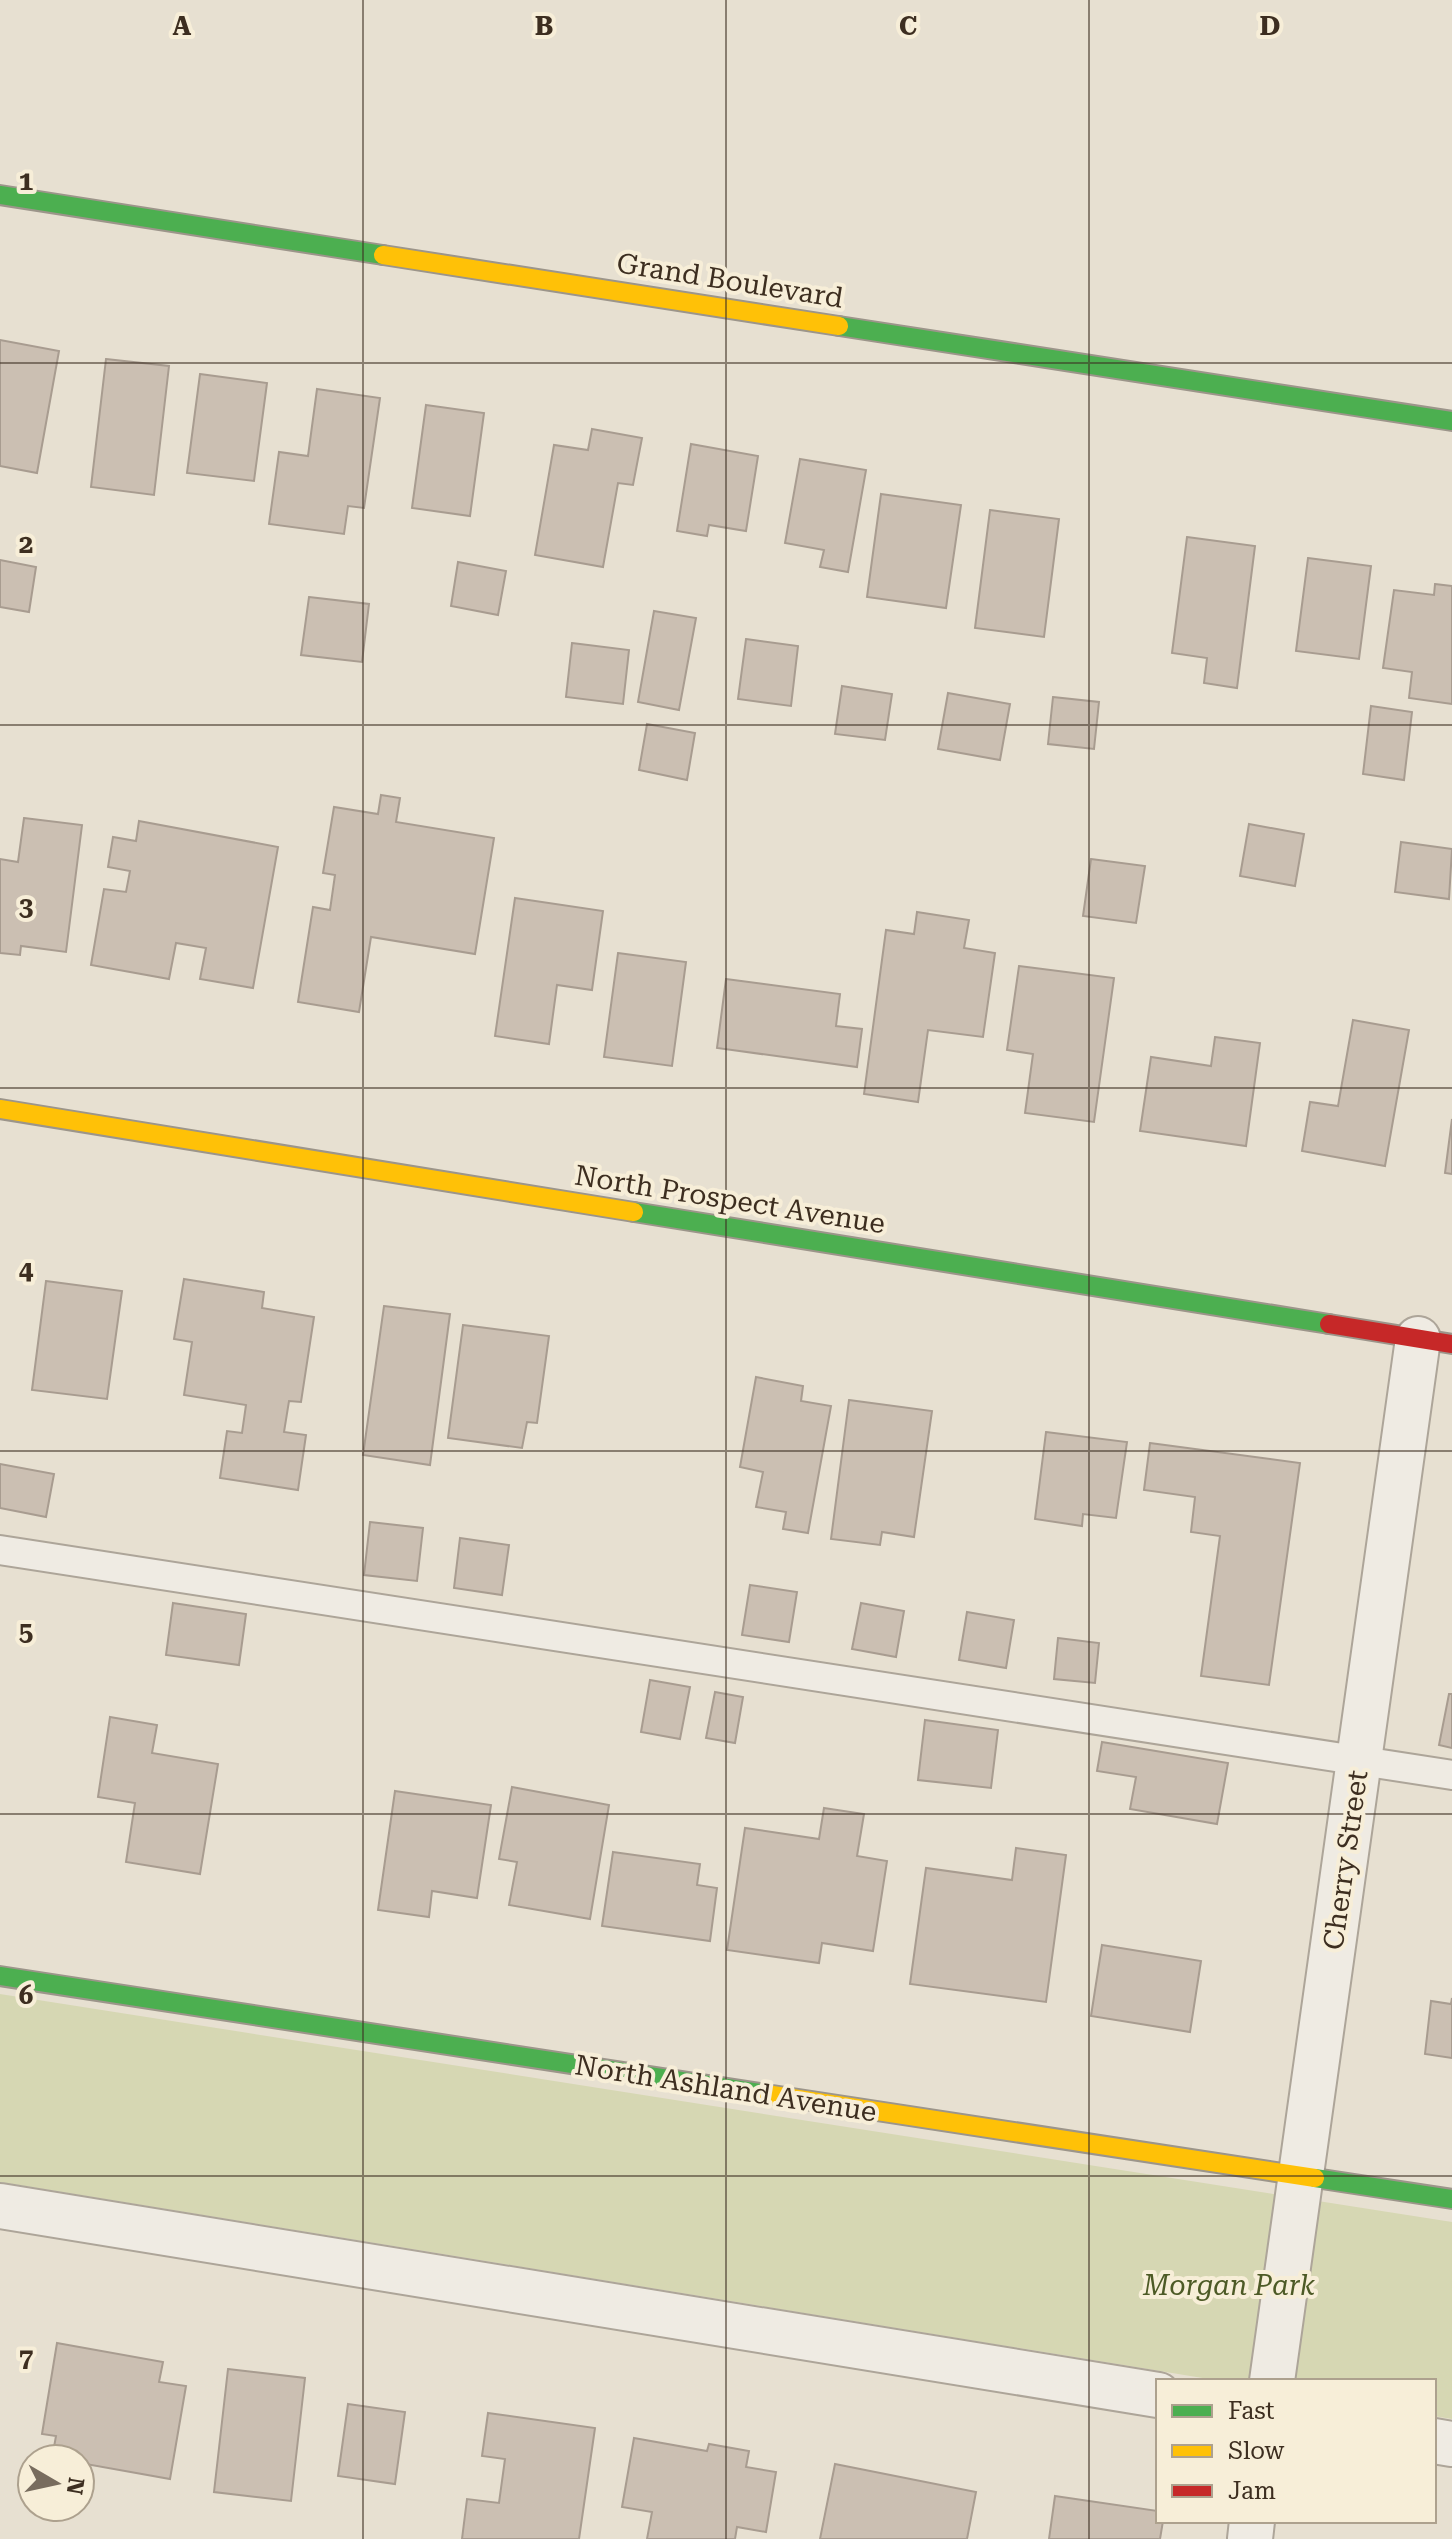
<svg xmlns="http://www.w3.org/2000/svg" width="1452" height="2539" font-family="'Roboto Serif',serif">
  <rect width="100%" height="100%" fill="#e7e0d1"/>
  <polygon fill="#d6d7b3" points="0,1994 1452,2222 1452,2419 1434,2416 1434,2381 1221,2381 0,2182"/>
  <g fill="#cbbfb2" stroke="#a89c90" stroke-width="2">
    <polygon points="0,340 59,351 37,473 0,466"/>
    <polygon points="106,359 169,366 154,495 91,487"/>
    <polygon points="200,374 267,383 254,481 187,473"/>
    <polygon points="317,389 380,398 364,508 348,506 344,534 269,524 279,452 308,456"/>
    <polygon points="426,405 484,413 470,516 412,508"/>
    <polygon points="592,429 642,438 633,485 618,483 603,567 535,555 554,445 588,450"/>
    <polygon points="691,444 758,456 746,531 709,525 707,536 677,531"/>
    <polygon points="800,459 866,470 848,572 820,567 824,550 785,543"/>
    <polygon points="881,494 961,505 946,608 867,597"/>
    <polygon points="990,510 1059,519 1044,637 975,628"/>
    <polygon points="1187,537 1255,546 1237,688 1204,683 1207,658 1172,653"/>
    <polygon points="1308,558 1371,566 1359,659 1296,651"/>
    <polygon points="0,560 36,567 29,612 0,607"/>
    <polygon points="458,562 506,571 498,615 451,606"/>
    <polygon points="1435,584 1452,586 1452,704 1409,698 1412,672 1383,668 1394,590 1434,595"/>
    <polygon points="309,597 369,604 362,662 301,655"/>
    <polygon points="654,611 696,618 679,710 638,702"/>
    <polygon points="746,639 798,646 791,706 738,699"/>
    <polygon points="572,643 629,650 623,704 566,697"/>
    <polygon points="842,686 892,694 885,740 835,734"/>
    <polygon points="948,693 1010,704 1000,760 938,749"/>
    <polygon points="1053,697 1099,702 1094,749 1048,744"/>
    <polygon points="1371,706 1412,712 1404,780 1363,774"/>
    <polygon points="647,724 695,733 687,780 639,770"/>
    <polygon points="381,795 400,798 396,822 494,838 475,954 371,937 359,1012 298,1002 313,907 330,910 335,875 323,873 334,807 378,814"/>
    <polygon points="24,818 82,825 66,952 21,946 20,955 0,953 0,859 18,862"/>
    <polygon points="139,821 278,847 253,988 200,979 206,948 176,943 169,979 91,965 104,889 126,892 130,871 108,867 113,837 136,841"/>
    <polygon points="1249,824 1304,834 1295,886 1240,876"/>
    <polygon points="1401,842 1452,849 1449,899 1395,892"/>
    <polygon points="1091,859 1145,866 1136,923 1083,916"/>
    <polygon points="515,898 603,911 592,990 557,985 549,1044 495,1036"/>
    <polygon points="917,912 969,920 964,948 995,953 983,1037 928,1030 918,1102 864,1094 886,930 914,934"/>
    <polygon points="618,953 686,962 672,1066 604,1057"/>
    <polygon points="1019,966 1114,978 1094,1122 1025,1113 1033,1054 1007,1050"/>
    <polygon points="726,979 840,994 836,1026 862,1029 857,1067 717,1048"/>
    <polygon points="1353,1020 1409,1030 1385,1166 1302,1151 1310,1102 1338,1106"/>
    <polygon points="1215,1037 1260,1043 1246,1146 1140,1131 1151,1057 1211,1066"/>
    <polygon points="1452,1119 1452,1174 1445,1173"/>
    <polygon points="184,1279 264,1292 262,1308 314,1317 301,1402 289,1401 284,1432 306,1435 298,1490 220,1478 227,1431 242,1433 246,1405 184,1395 192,1342 174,1339"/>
    <polygon points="46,1281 122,1291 107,1399 32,1390"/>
    <polygon points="384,1306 450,1314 430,1465 363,1455"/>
    <polygon points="463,1325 549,1336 537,1423 527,1422 522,1448 448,1438"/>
    <polygon points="756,1377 803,1386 801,1401 831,1406 808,1533 783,1529 786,1512 756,1507 763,1472 740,1467"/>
    <polygon points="849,1400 932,1411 914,1537 882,1532 880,1545 831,1539"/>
    <polygon points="1046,1432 1127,1442 1116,1518 1083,1514 1082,1526 1035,1519"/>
    <polygon points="1150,1443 1300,1463 1269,1685 1201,1676 1220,1536 1191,1532 1195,1497 1144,1490"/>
    <polygon points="0,1464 54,1474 46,1517 0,1508"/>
    <polygon points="370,1522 423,1528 417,1581 364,1575"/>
    <polygon points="460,1538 509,1545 502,1595 454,1588"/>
    <polygon points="750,1585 797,1592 789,1642 742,1635"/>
    <polygon points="173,1603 246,1614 239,1665 166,1655"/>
    <polygon points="861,1603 904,1611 896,1657 852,1649"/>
    <polygon points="967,1612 1014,1620 1006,1668 959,1660"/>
    <polygon points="1058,1638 1099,1643 1095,1683 1054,1679"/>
    <polygon points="650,1680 690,1687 680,1739 641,1732"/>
    <polygon points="715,1692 743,1697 735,1743 706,1738"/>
    <polygon points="1449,1694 1452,1694 1452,1748 1439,1745"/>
    <polygon points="110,1717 157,1725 152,1753 218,1764 200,1874 126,1862 135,1803 98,1797"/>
    <polygon points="925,1720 998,1730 991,1788 918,1780"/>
    <polygon points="1102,1742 1228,1763 1217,1824 1130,1809 1136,1777 1097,1771"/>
    <polygon points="512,1787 609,1805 590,1919 509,1905 517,1862 499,1859"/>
    <polygon points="395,1791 491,1805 477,1898 432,1891 429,1917 378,1910"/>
    <polygon points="824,1808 864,1814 857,1856 887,1861 873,1951 822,1943 819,1963 727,1950 745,1828 819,1839"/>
    <polygon points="1016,1848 1066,1855 1046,2002 910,1984 926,1868 1012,1880"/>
    <polygon points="613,1852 700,1864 697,1885 717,1888 710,1941 602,1926"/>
    <polygon points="1102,1945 1201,1961 1190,2032 1091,2016"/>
    <polygon points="1452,1998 1452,2058 1425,2054 1431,2001 1451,2004"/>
    <polygon points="57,2343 163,2362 159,2382 186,2386 170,2479 80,2463 80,2459 52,2458 56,2436 42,2434"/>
    <polygon points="228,2369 305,2378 291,2501 214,2492"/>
    <polygon points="348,2404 405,2412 395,2484 338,2476"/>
    <polygon points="488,2413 595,2428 579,2539 462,2539 467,2499 499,2503 505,2459 482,2456"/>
    <polygon points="634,2438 707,2451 709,2444 749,2451 746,2467 776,2472 766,2532 737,2527 735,2539 647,2539 652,2512 622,2507"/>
    <polygon points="835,2464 976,2492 967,2539 820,2539"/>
    <polygon points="1055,2496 1158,2511 1158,2521 1163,2521 1160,2539 1049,2539"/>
  </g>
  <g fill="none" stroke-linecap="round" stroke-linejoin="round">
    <g stroke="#ada599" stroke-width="32">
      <polyline id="lane" points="0,1550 1452,1775"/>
    </g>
    <g stroke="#ada599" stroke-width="48">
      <g id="street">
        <polyline points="0,2206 1158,2395"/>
        <polyline points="1272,2381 1418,1339"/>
        <polyline points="1434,2441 1452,2444"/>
        <polyline points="1250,2539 1252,2521"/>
      </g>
    </g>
    <g stroke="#9c958a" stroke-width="22">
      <g id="fast">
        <polyline points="0,195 383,255"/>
        <polyline points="839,326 1452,421"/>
        <polyline points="634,1212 1329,1324"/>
        <polyline points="0,1976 766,2094"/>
        <polyline points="1315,2178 1452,2199"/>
      </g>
    </g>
    <g stroke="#9c958a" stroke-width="22">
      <g id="slow">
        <polyline points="383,255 839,326"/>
        <polyline points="0,1109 634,1212"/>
        <polyline points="766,2094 1315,2178"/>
      </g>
    </g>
    <g stroke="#9c958a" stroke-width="22">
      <polyline id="jam" points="1329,1324 1452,1344"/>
    </g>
    <use href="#lane" stroke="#efebe3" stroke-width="28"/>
    <use href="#street" stroke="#efebe3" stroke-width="44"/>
    <use href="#fast" stroke="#4caf50" stroke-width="18"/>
    <use href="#slow" stroke="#ffc107" stroke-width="18"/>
    <use href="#jam" stroke="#c62828" stroke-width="18"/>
  </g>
  <path fill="none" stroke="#3d2e20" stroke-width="2" stroke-opacity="0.55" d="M 363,0 L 363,2539M 726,0 L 726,2539M 1089,0 L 1089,2539M 0,363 L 1452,363M 0,725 L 1452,725M 0,1088 L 1452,1088M 0,1451 L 1452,1451M 0,1814 L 1452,1814M 0,2176 L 1452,2176"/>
  <g text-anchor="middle" stroke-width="8" stroke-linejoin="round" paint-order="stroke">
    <g font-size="28" fill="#3d2e20" stroke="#f7eed8">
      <text transform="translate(730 280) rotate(9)" y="10">Grand Boulevard</text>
      <text transform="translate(730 1199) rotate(9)" y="10">North Prospect Avenue</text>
      <text transform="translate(1345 1860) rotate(-82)" y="10">Cherry Street</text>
      <text transform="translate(726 2088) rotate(9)" y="10">North Ashland Avenue</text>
    </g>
    <g font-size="28" font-style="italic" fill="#4d5a26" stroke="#f7eed8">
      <text x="1229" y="2295">Morgan Park</text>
    </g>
  </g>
  <g font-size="26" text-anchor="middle" font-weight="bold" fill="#3d2e20" stroke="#f7eed8" stroke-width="8" stroke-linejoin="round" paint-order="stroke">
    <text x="182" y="35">A</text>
    <text x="544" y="35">B</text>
    <text x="908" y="35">C</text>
    <text x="1270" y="35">D</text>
    <text x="26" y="190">1</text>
    <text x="26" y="553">2</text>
    <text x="26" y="916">3</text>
    <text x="26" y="1279">4</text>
    <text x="26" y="1641">5</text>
    <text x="26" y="2004">6</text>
    <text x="26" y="2367">7</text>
  </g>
  <rect x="1156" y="2379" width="280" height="144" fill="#f7eed8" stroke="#ada18e" stroke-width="2"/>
  <rect x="1172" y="2405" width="40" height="12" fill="#4caf50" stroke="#ada18e" stroke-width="2"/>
  <text x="1228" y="2419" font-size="24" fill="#3d2e20">Fast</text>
  <rect x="1172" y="2445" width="40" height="12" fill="#ffc107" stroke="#ada18e" stroke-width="2"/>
  <text x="1228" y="2459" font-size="24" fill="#3d2e20">Slow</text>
  <rect x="1172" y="2485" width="40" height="12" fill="#c62828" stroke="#ada18e" stroke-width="2"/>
  <text x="1228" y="2499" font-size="24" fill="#3d2e20">Jam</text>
  <g transform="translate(56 2483) rotate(99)"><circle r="38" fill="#f7eed8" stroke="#ada18e" stroke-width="2"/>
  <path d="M0-6L14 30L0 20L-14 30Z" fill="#786c5e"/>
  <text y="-12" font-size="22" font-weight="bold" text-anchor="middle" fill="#3d2e20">N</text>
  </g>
</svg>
